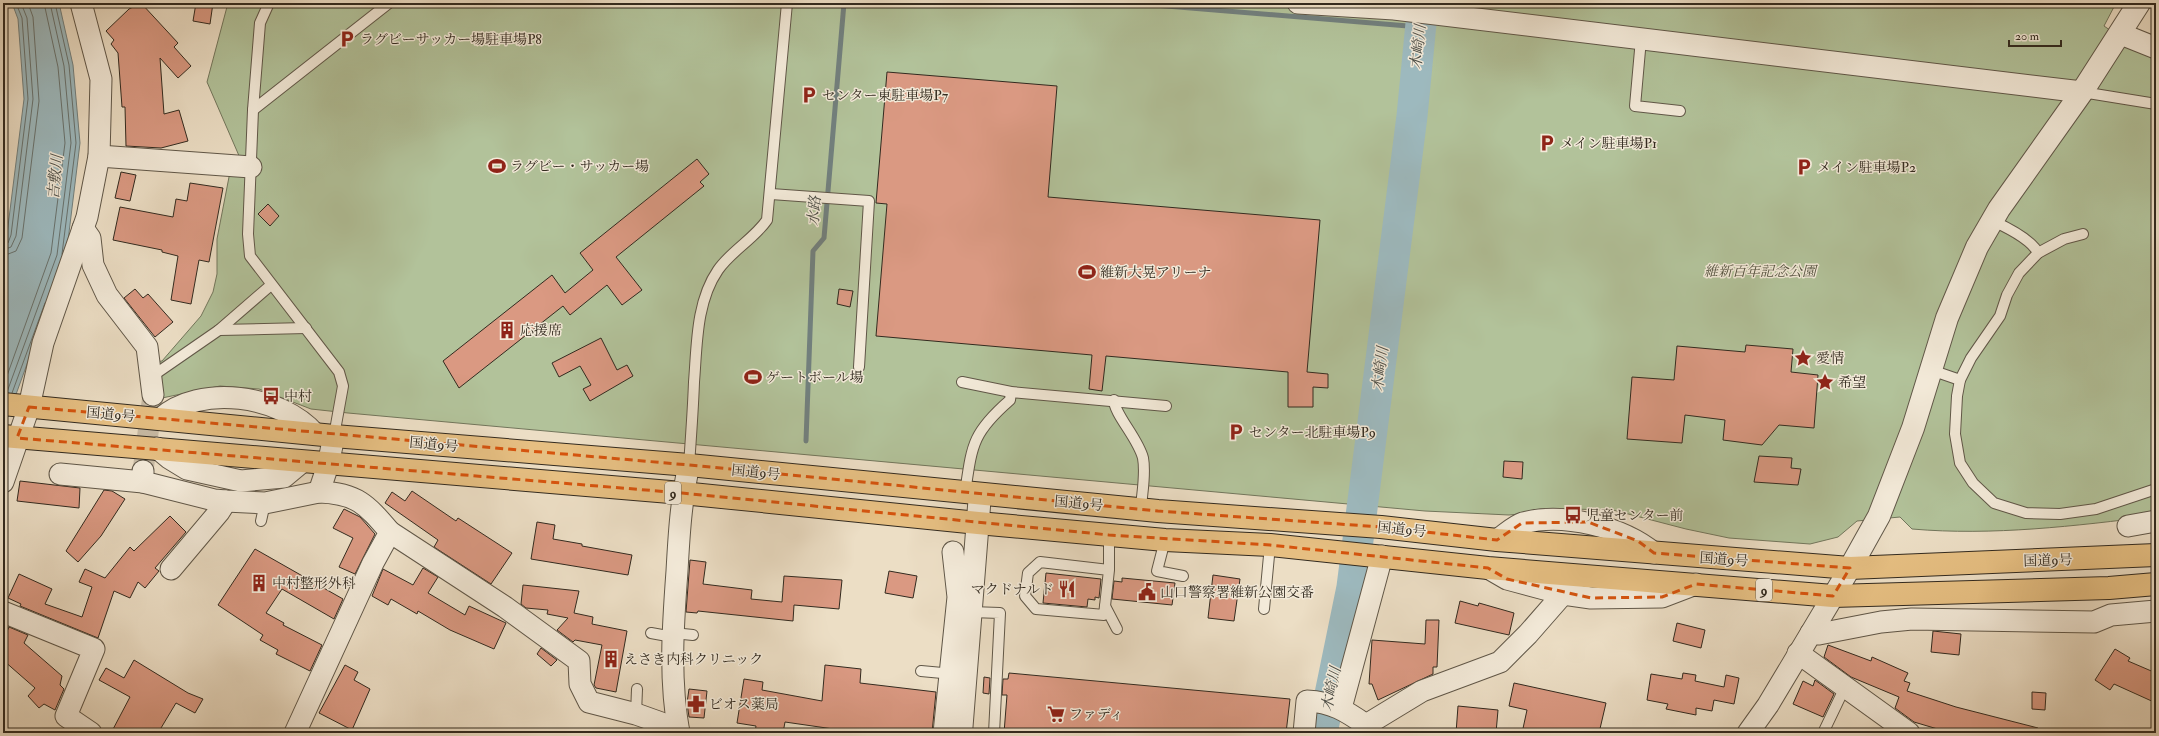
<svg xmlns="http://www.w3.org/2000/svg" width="2159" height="736" font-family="'IM FELL Double Pica','Noto Serif JP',serif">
  <rect width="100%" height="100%" fill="#ecdec5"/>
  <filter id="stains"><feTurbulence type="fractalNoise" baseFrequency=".005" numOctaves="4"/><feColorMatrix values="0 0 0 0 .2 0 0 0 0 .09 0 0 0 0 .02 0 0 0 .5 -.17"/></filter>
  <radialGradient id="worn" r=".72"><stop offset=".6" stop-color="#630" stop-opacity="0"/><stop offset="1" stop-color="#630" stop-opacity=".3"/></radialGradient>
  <path fill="#b2c29a" stroke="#72765c" d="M 228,3 L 2116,3 L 2104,26 L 2142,52 L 2156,58 L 2156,516 C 2075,526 1993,536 1912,529 L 1900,517 L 1857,521 L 1838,537 L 1810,544 L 1729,538 L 1686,529 L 1613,510 L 1570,509 L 1509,515 L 1425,511 L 348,413 L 311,409 L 259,389 L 220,386 L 162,398 L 154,362 L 162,361 L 201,316 L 213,292 L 217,274 L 217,239 L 229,177 L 240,158 L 207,82 Z"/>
  <polygon fill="#9db9be" stroke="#72807e" points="12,3 59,3 73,65 80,143 66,257 3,430 3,246 7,234 24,99 18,19"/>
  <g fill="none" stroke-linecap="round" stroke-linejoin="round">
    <g stroke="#68726e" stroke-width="1">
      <polyline points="55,3 69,65 76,143 62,254"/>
      <polyline points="3,245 8,243 11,235 28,99 22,18 16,3"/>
      <polyline points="3,250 11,247 16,236 33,99 27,18 21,3"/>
      <polyline points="3,256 16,251 22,238 39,101 33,17 28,3"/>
      <polyline points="3,387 51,253 65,143 58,67 44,3"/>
      <polyline points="7,392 57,255 71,143 64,66 50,3"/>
      <polyline points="12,393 45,303"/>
    </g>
    <g stroke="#72807e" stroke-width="5">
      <polyline points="1058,3 1088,5 1142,4 1420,27"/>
      <polyline points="806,441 813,251 824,238 844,3"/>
    </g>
    <polyline stroke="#9db9be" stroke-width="31" points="1322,733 1352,587 1412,116 1423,3"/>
  </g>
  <g fill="#da9982" stroke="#322a1f">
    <polygon points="141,3 178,43 174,47 191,66 178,78 160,58 164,114 179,110 188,141 161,148 126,146 125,107 122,107 118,53 111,44 114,40 106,31 129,9"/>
    <polygon points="196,3 213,3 210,24 193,21"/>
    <polygon points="887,72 1057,86 1048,197 1320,220 1307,372 1328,374 1328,388 1313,387 1313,407 1288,407 1288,372 1106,356 1102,391 1089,389 1092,355 876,336 887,204 876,203"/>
    <polygon points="697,159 709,174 700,182 704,186 616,257 642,290 622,305 607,285 570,315 563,306 459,388 443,361 552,275 565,293 593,270 580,253"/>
    <polygon points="121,172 136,175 130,201 115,198"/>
    <polygon points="190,183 223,188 209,262 199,260 191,304 171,300 178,256 162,252 162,250 113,240 120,207 173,217 176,199 187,201"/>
    <polygon points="268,204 279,216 270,226 258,214"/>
    <polygon points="135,289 143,298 148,294 173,322 155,337 124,298"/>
    <polygon points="839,289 853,291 850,307 837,304"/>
    <polygon points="601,338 617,370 627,365 633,376 590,401 583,389 591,385 580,366 559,377 552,363"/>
    <polygon points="1746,345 1793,349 1791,372 1818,375 1814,428 1779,425 1762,445 1723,440 1725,420 1685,415 1682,443 1627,439 1632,377 1674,380 1677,346 1745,352"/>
    <polygon points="1759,456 1792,458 1791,468 1801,469 1798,485 1754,482"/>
    <polygon points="1504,461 1523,462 1522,479 1503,477"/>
    <polygon points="20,481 80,488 79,508 17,501"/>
    <polygon points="104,490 112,491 125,499 101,536 78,562 66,551"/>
    <polygon points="412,491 456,521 458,518 512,553 491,584 434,547 438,540 385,503 392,492 405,501"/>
    <polygon points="344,509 360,517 375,534 355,574 339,567 353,538 333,528"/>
    <polygon points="170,516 186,532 155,568 159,571 145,588 138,582 130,598 114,591 98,638 20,606 21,604 8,598 19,574 52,589 45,604 82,617 92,587 79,582 85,569 105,578 130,547 134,551"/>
    <polygon points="537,522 555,525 553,539 582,544 582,546 632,555 628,575 531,559"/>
    <polygon points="255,549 343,599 334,619 282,589 266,613 284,623 283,625 322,645 310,671 276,654 278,650 260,640 263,635 218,605"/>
    <polygon points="690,560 706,562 703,584 752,590 751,599 782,602 784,576 842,580 839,609 794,605 793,621 698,611 697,613 686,612"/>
    <polygon points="423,568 438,577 428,593 465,615 469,606 506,623 494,649 450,630 418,611 417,614 391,599 388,605 372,596 383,569 413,585"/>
    <polygon points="889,571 917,576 913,598 885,593"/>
    <polygon points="1046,573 1101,579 1099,598 1095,597 1095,600 1088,599 1087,607 1043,603"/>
    <polygon points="1213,575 1240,579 1234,621 1208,618"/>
    <polygon points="1122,578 1175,583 1172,605 1112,599 1114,581 1122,582"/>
    <polygon points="523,585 579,591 574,613 593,617 592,624 627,631 616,692 596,688 594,685 602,645 575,640 573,642 557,630 568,618 547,614 548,610 526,608 521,604"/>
    <polygon points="1460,601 1478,606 1479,603 1514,613 1509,635 1455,623"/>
    <polygon points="1426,620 1439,620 1437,667 1433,667 1433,674 1378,700 1372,684 1369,684 1372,640 1425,644"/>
    <polygon points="1677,623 1705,630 1701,648 1673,641"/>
    <polygon points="9,627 28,635 24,643 62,676 60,685 64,689 55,710 44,704 39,708 28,696 35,688 3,660 3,640"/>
    <polygon points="1933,631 1961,634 1959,655 1931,652"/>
    <polygon points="1828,645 1871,661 1872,657 1908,673 1904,681 1910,683 1907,691 1956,707 2038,728 2037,733 1951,733 1914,722 1895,708 1899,697 1851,677 1824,657"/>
    <polygon points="541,648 557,660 551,666 537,654"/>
    <polygon points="2115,649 2130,658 2128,661 2156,673 2156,703 2114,684 2110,690 2095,680"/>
    <polygon points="134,660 188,693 203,699 195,713 176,703 158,733 111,733 130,697 99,680 106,668 124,678"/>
    <polygon points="345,665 358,672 354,680 370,689 352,730 319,713"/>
    <polygon points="825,665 861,669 860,683 936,692 932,733 861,733 785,722 783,733 755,733 756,726 737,723 744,679 763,682 762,690 822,701"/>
    <polygon points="1009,673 1290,699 1286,733 1004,733 1007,695 1002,695 1003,679 1008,679"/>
    <polygon points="1683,673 1696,675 1695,681 1724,687 1726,675 1739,678 1734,704 1714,700 1712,711 1696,708 1696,715 1666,709 1668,704 1647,700 1651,674 1682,679"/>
    <polygon points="984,677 990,678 989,694 983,693"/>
    <polygon points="1815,680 1834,694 1823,717 1793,704 1803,681 1813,686"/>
    <polygon points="1514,683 1606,703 1599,733 1522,733 1527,710 1509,706"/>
    <polygon points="689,689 707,691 704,718 689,717 687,703"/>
    <polygon points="2032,692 2046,693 2045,710 2032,709"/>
    <polygon points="1458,706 1498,710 1496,733 1456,733"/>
  </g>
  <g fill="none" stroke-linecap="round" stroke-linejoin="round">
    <polyline stroke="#c7baa4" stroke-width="21" stroke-dasharray="21 10" stroke-linecap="butt" points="143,471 153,395"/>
    <g stroke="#605748" stroke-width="12">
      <g id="service">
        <polyline points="269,3 260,23 253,110 248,234 250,256 339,372 343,386 334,436"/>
        <polyline points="1641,39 1635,106 1680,111"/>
        <polyline points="2082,92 2156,104"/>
        <polyline points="253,110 389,3"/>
        <polyline points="771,194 869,201 859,367"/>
        <path d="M 1993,221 C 2006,227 2032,240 2038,253"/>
        <polyline points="2083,234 2064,239 2038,253 2019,273 2007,295 2000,316 1971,358 1960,380 1957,396 1955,434 1960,463 1973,483 1994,503 2026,513 2060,514 2096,509 2156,489"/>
        <polyline points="219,330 306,328"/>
        <polyline points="1931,370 1960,380"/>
        <polyline points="151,377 219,330 271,285"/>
        <polyline points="962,382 1011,392 1166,406"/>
        <path d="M 1114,400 C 1114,414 1138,438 1143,458 C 1146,474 1142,492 1141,508"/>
        <path d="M 689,465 C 691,437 693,410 694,382 C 697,345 696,302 718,270 C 731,251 754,239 767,220 L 787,3"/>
        <path d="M 965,493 C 972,445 972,433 1010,400 L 1011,392"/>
        <polyline points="261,521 265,503"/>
        <polyline points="1165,540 1157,571 1183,576"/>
        <polyline points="1109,570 1040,562 1028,573 1025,596 1036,609 1104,615 1109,570 1109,535"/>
        <polyline points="1105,606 1117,629"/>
        <polyline points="1264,609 1270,545"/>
        <polyline points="971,612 1000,613 994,733"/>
        <polyline points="651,633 673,637"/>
        <polyline points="673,633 693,635"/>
        <polyline points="921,671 953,674"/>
        <polyline points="636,714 637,689"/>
        <polyline points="1823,733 1845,687"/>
      </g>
    </g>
    <g stroke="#605748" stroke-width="23">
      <g id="minor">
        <polyline points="1298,3 1394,9 2082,92"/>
        <polyline points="2121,34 2156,48"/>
        <polyline points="99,156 251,167"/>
        <polyline points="83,228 90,238 93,265 107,295 147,347 153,395"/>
        <path d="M 160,419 C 200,383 281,395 315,434"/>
        <polyline points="157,448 169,458 187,469 241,481 284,477 302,462"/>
        <polyline points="143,471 143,482 214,500 226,501 265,503 319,492"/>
        <polyline points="60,474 143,482"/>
        <polyline points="3,482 29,407 43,343 87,217 99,156 101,79 81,3"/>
        <polyline points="2128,526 2156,521"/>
        <polyline points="390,532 505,607 579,661 580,684 589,702 636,714 678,729"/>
        <path d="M 1497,540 C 1505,535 1514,526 1523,523 C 1564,512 1622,527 1654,553"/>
        <polyline points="1488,568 1507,579 1563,594 1591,598 1662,597 1696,584"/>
        <polyline points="171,569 219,512 226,501"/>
        <polyline points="3,612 94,649 66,716 91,733"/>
        <polyline points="1811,633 1819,634 1881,622 1912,619 2094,622 2111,615 2156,611"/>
        <polyline points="1798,653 1909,733"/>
        <polyline points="1341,708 1382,556"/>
        <path d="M 295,733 L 373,563 L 390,532 C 367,505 357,493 319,492 L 328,465 L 334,436"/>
        <path d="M 679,733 C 669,679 673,625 677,571 C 679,535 681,500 689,465"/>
        <polyline points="944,733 958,597 953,552"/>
        <path d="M 1304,733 L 1307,701 C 1332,702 1346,711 1366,725 L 1422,691 L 1500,662 L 1528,634 L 1563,594"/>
        <polyline points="1748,733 1768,705 1850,568"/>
      </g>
    </g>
    <g stroke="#605748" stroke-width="24">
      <g id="tertiary">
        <polyline points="1850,568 1879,516 1913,428 1947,318 1977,247 1999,209 2082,92 2139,3"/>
        <polyline points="961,733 980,494"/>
      </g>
    </g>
    <g stroke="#322a1f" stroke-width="24">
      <g id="trunk">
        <polyline points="3,404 334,436 689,465 1158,511 1381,527 1497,540 1850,568 2156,555"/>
        <polyline points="3,436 682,493 978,523 1165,540 1270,545 1488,568 1833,596 2109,588 2156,584"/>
      </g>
    </g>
    <use href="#service" stroke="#f3ead9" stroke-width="10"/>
    <use href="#minor" stroke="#f3ead9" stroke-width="21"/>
    <use href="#tertiary" stroke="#f3ead9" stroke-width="22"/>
    <use href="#trunk" stroke="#e6bf82" stroke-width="22"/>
  </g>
  <path fill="none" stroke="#d6540e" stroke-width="3" stroke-dasharray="8 5" stroke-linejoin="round" d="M 29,407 L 689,465 L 1158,511 L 1381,527 L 1497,540 L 1522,523 L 1588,522 L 1638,541 L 1654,553 L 1850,568 L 1833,596 L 1696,584 L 1662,597 L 1591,598 L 1507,579 L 1488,568 L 1270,545 L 1109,535 L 682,493 L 17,438 Z"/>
  <defs>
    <g id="parking-bare" transform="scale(1.38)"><path d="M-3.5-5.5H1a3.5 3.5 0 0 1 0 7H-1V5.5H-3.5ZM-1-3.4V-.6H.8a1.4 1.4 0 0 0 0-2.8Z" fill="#8f2418" stroke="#f3ead9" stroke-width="2.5" paint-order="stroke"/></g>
    <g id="stadium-bare" transform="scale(1.38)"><path d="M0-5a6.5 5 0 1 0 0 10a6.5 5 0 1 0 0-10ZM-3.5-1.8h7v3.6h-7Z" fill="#8f2418" stroke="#f3ead9" stroke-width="2.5" paint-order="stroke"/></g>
    <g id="building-bare" transform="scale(1.38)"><path d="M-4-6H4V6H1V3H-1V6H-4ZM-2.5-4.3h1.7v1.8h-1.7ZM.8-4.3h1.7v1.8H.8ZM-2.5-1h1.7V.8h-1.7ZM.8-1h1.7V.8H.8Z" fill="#8f2418" stroke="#f3ead9" stroke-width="2.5" paint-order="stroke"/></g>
    <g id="sight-bare" transform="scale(1.38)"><path d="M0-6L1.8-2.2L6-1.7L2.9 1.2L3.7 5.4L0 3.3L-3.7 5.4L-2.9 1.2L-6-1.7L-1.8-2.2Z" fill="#8f2418" stroke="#f3ead9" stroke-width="2.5" paint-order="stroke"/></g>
    <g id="bus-bare" transform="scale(1.38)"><path d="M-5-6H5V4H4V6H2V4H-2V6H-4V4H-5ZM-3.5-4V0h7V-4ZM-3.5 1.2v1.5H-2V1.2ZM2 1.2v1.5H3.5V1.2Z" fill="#8f2418" stroke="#f3ead9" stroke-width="2.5" paint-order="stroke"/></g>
    <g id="restaurant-bare" transform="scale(1.38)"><path d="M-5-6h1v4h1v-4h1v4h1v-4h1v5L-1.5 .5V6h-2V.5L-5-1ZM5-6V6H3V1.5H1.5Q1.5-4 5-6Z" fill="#8f2418" stroke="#f3ead9" stroke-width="2.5" paint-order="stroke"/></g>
    <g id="civic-bare" transform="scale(1.38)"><path d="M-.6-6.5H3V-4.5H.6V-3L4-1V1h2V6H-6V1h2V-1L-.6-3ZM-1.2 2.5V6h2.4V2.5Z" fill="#8f2418" stroke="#f3ead9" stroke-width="2.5" paint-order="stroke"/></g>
    <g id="pharmacy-bare" transform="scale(1.38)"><path d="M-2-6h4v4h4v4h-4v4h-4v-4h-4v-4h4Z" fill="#8f2418" stroke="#f3ead9" stroke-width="2.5" paint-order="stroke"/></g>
    <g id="supermarket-bare" transform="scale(1.38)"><path d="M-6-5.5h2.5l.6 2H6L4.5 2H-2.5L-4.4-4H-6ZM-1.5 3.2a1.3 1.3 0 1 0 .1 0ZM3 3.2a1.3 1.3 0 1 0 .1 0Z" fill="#8f2418" stroke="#f3ead9" stroke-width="2.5" paint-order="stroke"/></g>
  </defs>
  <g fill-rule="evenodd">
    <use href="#parking-bare" x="347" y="39"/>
    <use href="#parking-bare" x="809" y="95"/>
    <use href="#parking-bare" x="1547" y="143"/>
    <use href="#stadium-bare" x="497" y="166"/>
    <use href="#parking-bare" x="1804" y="167"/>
    <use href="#stadium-bare" x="1087" y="272"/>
    <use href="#building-bare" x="507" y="330"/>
    <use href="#sight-bare" x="1803" y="358"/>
    <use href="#stadium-bare" x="753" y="377"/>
    <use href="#sight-bare" x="1825" y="382"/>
    <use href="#bus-bare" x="271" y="396"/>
    <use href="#parking-bare" x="1236" y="432"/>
    <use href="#bus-bare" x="1573" y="515"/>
    <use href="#building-bare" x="259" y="583"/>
    <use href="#restaurant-bare" x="1067" y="589"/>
    <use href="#civic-bare" x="1147" y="592"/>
    <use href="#building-bare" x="611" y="659"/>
    <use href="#pharmacy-bare" x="696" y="704"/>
    <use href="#supermarket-bare" x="1056" y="714"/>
  </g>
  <g text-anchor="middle" stroke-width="3" stroke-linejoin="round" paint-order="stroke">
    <g fill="#f3ead9" stroke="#6c6457" stroke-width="1">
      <rect x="665" y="482" width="16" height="22" rx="3"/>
      <rect x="1756" y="579" width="16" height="22" rx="3"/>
    </g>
    <g font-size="13" font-weight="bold" fill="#322a1f">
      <text x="673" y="498">9</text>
      <text x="1764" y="595">9</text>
    </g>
    <g font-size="14" fill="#322a1f" stroke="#f3ead9" text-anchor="start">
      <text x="360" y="44">ラグビーサッカー場駐車場P8</text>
      <text x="822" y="100">センター東駐車場P7</text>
      <text x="1560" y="148">メイン駐車場P1</text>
      <text x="510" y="171">ラグビー・サッカー場</text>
      <text x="1817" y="172">メイン駐車場P2</text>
      <text x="1100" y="277">維新大晃アリーナ</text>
      <text x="520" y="335">応援席</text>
      <text x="1816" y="363">愛情</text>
      <text x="766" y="382">ゲートボール場</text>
      <text x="1838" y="387">希望</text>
      <text x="284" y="401">中村</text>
      <text x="1249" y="437">センター北駐車場P9</text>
      <text x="1586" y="520">児童センター前</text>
      <text x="272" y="588">中村整形外科</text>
      <text x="1054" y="594" text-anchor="end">マクドナルド</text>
      <text x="1160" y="597">山口警察署維新公園交番</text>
      <text x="624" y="664">えさき内科クリニック</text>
      <text x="709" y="709">ビオス薬局</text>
      <text x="1069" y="719">ファディ</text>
    </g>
    <g font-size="14" font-style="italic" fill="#52503e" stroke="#f3ead9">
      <text x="1760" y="276">維新百年記念公園</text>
    </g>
    <g font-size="14" fill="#322a1f" stroke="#f3ead9">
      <text transform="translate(111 414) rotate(5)" y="5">国道9号</text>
      <text transform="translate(434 444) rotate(5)" y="5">国道9号</text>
      <text transform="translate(756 472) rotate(6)" y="5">国道9号</text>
      <text transform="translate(1079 503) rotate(5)" y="5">国道9号</text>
      <text transform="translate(1402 529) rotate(6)" y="5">国道9号</text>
      <text transform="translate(1724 559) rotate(4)" y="5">国道9号</text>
      <text transform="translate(2048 560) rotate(-2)" y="5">国道9号</text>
    </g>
    <g font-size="15" font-style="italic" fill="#4d4e47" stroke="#f3ead9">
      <text transform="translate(1418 47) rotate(-84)" y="5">木崎川</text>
      <text transform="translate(55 177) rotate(-85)" y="5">吉敷川</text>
      <text transform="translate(814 211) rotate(-85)" y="5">水路</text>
      <text transform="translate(1380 369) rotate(-83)" y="5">木崎川</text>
      <text transform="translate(1331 689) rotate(-78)" y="5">木崎川</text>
    </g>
  </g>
  <rect width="2159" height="736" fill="none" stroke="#ecdec5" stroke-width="16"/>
  <rect x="4" y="4" width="2151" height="728" fill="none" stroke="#322a1f" stroke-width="2"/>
  <rect x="8" y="8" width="2143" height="720" fill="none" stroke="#322a1f"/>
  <path d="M2009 40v6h52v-6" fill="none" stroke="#322a1f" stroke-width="2"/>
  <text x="2015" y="40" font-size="12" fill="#322a1f" stroke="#f3ead9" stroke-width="3" paint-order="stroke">20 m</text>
  <rect width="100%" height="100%" filter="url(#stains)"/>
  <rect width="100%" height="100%" fill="url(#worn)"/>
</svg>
